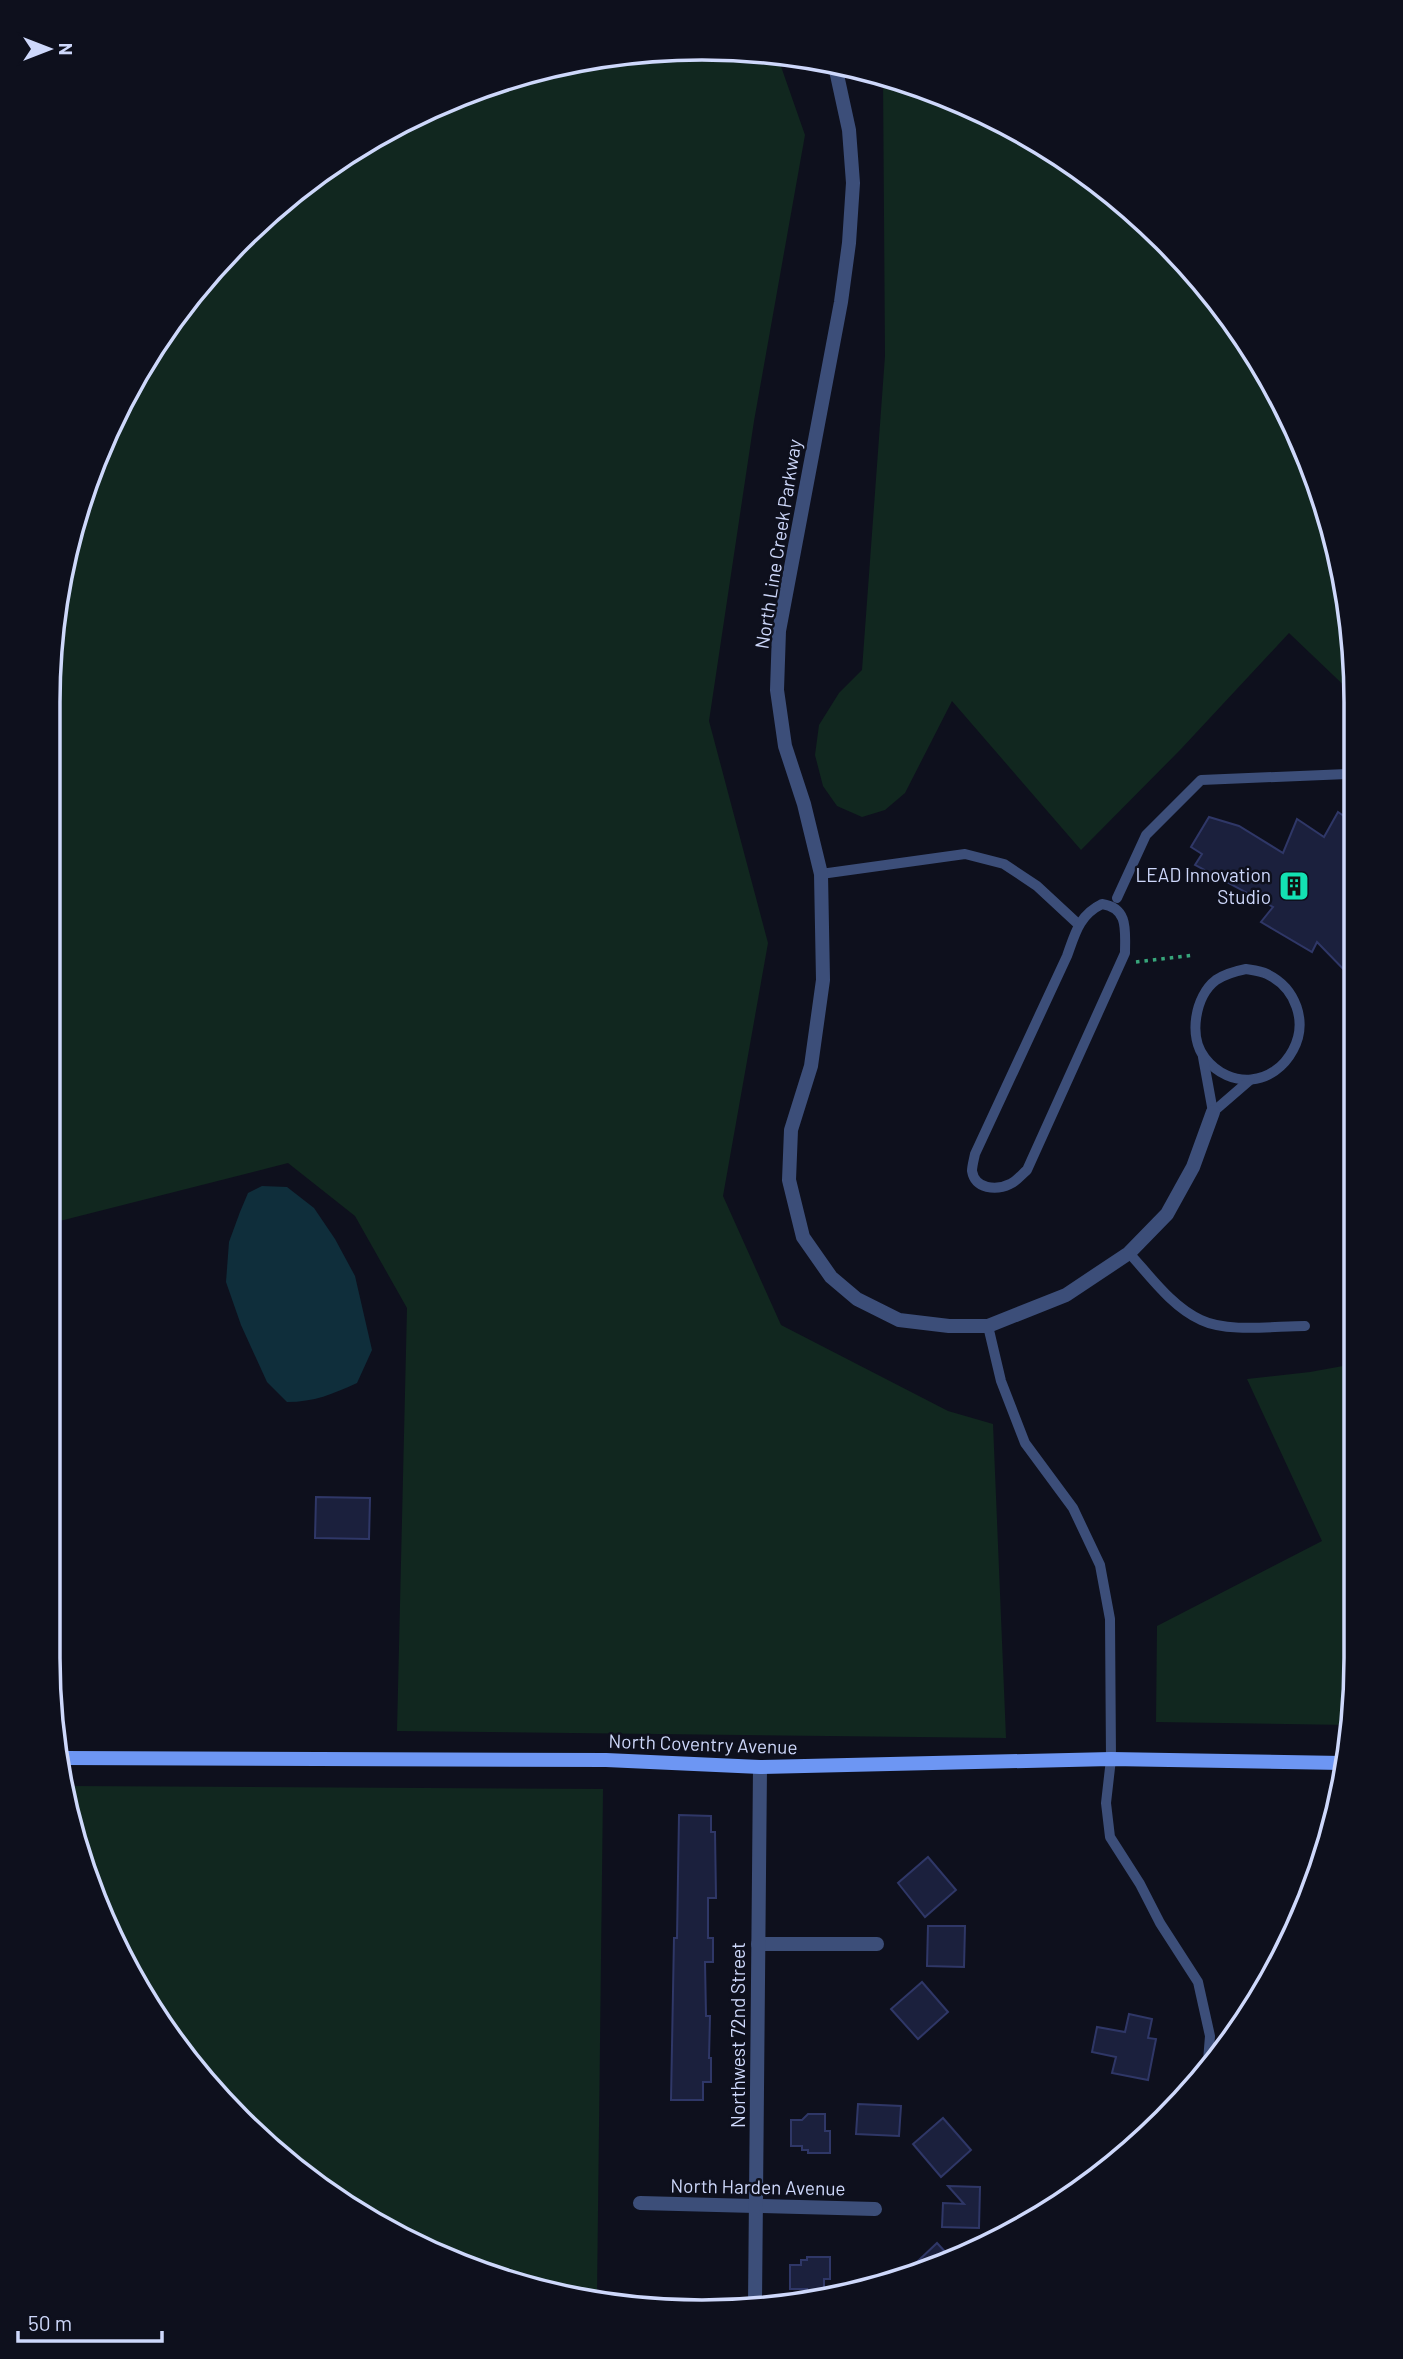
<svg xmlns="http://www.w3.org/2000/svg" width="1403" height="2359" font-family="Barlow,sans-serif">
  <rect width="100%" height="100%" fill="#0e101d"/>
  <g fill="#11271f">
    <polygon points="702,47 777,55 805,135 754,421 709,721 768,943 723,1196 781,1325 948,1411 993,1424 1006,1738 397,1731 407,1308 355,1216 288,1163 48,1224 49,658 82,491 158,338 239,239 338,157 452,97 574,60"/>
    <polygon points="883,76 952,97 1065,158 1193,270 1268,375 1333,532 1354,658 1354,695 1289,633 1181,749 1081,850 952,701 905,793 885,810 862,817 837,806 823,786 815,755 819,725 839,693 862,670 885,356"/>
    <polygon points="1354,1364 1354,1701 1349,1725 1156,1722 1157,1626 1322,1541 1247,1379 1310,1372"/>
    <polygon points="68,1786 603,1789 597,2294 492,2277 338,2201 182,2055 82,1867"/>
  </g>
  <path fill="#0f2e3b" d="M 262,1186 L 287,1187 L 314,1208 L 335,1239 L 355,1276 L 372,1350 L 357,1383 C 333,1394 314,1402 287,1402 L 267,1382 L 241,1325 L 226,1282 L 229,1242 L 240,1212 L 248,1193 Z"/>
  <g fill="#1b203d" stroke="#2f3767" stroke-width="2">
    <polygon points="1338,812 1354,823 1354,980 1317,942 1312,952 1261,922 1273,907 1195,865 1202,854 1191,847 1209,817 1239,826 1283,853 1297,819 1324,837"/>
    <polygon points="316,1497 370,1498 369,1539 315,1538"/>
    <polygon points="679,1815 711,1816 711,1832 715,1832 716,1898 708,1898 708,1938 713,1938 713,1962 705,1962 706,2016 710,2016 709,2058 711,2058 711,2082 703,2082 703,2100 671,2100 674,1938 677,1938"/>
    <polygon points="928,1857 956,1890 925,1917 898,1883"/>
    <polygon points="928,1926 965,1926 964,1967 927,1966"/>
    <polygon points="922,1982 948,2012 918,2039 891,2009"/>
    <polygon points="1129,2014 1152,2019 1148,2038 1156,2039 1148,2080 1112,2073 1116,2057 1092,2052 1097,2027 1125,2032"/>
    <polygon points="858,2104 901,2106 899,2136 856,2134"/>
    <polygon points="808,2114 825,2114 825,2131 830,2131 830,2153 808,2153 808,2150 802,2150 802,2146 791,2146 791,2120 802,2120"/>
    <polygon points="943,2118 971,2150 941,2177 913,2144"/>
    <polygon points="948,2186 980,2187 979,2228 942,2227 943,2203 964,2204"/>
    <polygon points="937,2243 950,2257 911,2277 899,2279"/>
    <polygon points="807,2257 830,2257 830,2279 824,2279 824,2292 807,2294 807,2289 790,2289 790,2265 801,2265 801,2260 807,2260"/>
  </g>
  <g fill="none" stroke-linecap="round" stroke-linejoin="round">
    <polyline stroke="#37a67b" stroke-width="3.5" stroke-dasharray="3.5 5" stroke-linecap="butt" points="1136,962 1194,955"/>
    <g stroke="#3c4e79" stroke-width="10">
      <polyline points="821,874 965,854 1004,864 1037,886 1078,924"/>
      <polyline points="1117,898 1146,835 1201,780 1347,774 1354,779"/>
      <path d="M 1102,904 C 1129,908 1125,931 1125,953 L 1027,1170 C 1022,1174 1016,1182 1010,1184 C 996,1191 975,1189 972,1171 C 972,1166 974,1159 975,1154 L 1067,956 C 1075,934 1079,915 1102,904 Z"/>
      <path d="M 1246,969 C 1252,970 1261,971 1267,974 C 1296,988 1308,1022 1293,1050 C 1274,1086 1230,1090 1205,1058 C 1188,1037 1195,996 1216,980 C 1225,974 1236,971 1246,969 Z"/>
      <polyline points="1203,1057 1213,1112"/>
      <polyline points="1213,1112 1250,1080"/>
      <path d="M 1129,1253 C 1150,1276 1172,1307 1201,1320 C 1228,1333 1275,1326 1305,1326"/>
      <polyline points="988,1326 1001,1381 1025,1443 1073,1508 1100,1565 1110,1619 1111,1759 1106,1803 1110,1837 1140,1884 1160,1923 1198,1982 1210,2036 1208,2061"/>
    </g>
    <g stroke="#3c4e79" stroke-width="14">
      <polyline points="834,61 849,130 853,183 849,243 841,302 779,631 777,690 785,746 804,804 821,874 823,980 811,1066 791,1130 789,1180 803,1237 831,1277 857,1299 899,1320 949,1326 988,1326 1066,1295 1129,1253 1167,1214 1193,1167 1213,1112"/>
      <polyline points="758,1944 877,1944"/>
      <polyline points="640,2203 875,2209"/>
      <polyline points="755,2303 760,1767"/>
    </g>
    <polyline stroke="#6d96f3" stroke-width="14" points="64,1758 606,1760 760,1767 1111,1759 1342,1763"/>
  </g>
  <defs>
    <g id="building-square" transform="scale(1.575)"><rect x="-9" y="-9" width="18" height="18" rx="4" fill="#13e2b3" stroke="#0e101d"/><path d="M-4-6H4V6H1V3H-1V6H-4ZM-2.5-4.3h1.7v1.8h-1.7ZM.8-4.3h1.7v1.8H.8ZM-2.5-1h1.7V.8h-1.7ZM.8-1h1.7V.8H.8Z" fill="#111"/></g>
  </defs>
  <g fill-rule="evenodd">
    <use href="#building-square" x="1294" y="886"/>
  </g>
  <g text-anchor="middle" stroke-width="5" stroke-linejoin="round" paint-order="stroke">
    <g font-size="19" fill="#ced8fb" stroke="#0e101d">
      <text transform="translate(778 544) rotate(-81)" y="7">North Line Creek Parkway</text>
      <text transform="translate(703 1744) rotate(2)" y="7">North Coventry Avenue</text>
      <text transform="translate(738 2035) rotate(-90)" y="7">Northwest 72nd Street</text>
      <text transform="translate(758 2187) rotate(1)" y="7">North Harden Avenue</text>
    </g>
    <g font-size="19" fill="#ced8fb" stroke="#0e101d" text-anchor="end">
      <text x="1271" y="882">LEAD Innovation<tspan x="1271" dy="22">Studio</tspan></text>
    </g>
  </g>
  <path d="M0 0H1403V2359H0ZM702 60H702A642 642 0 0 1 1344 702V1658A642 642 0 0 1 702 2300H702A642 642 0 0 1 60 1658V702A642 642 0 0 1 702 60Z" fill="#0e101d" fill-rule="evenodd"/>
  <path fill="none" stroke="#ced8fb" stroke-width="3.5" d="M702 60H702A642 642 0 0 1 1344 702V1658A642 642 0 0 1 702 2300H702A642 642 0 0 1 60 1658V702A642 642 0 0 1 702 60Z"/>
  <g transform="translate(49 49) rotate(90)" stroke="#0e101d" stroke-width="5" paint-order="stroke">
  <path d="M0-5L12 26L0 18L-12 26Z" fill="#ced8fb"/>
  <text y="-10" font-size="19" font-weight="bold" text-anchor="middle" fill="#ced8fb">N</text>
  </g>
  <path d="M18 2331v10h144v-10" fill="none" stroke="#ced8fb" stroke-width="3.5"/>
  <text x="28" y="2331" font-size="21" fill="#ced8fb" stroke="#0e101d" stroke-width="5" paint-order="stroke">50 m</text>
</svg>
